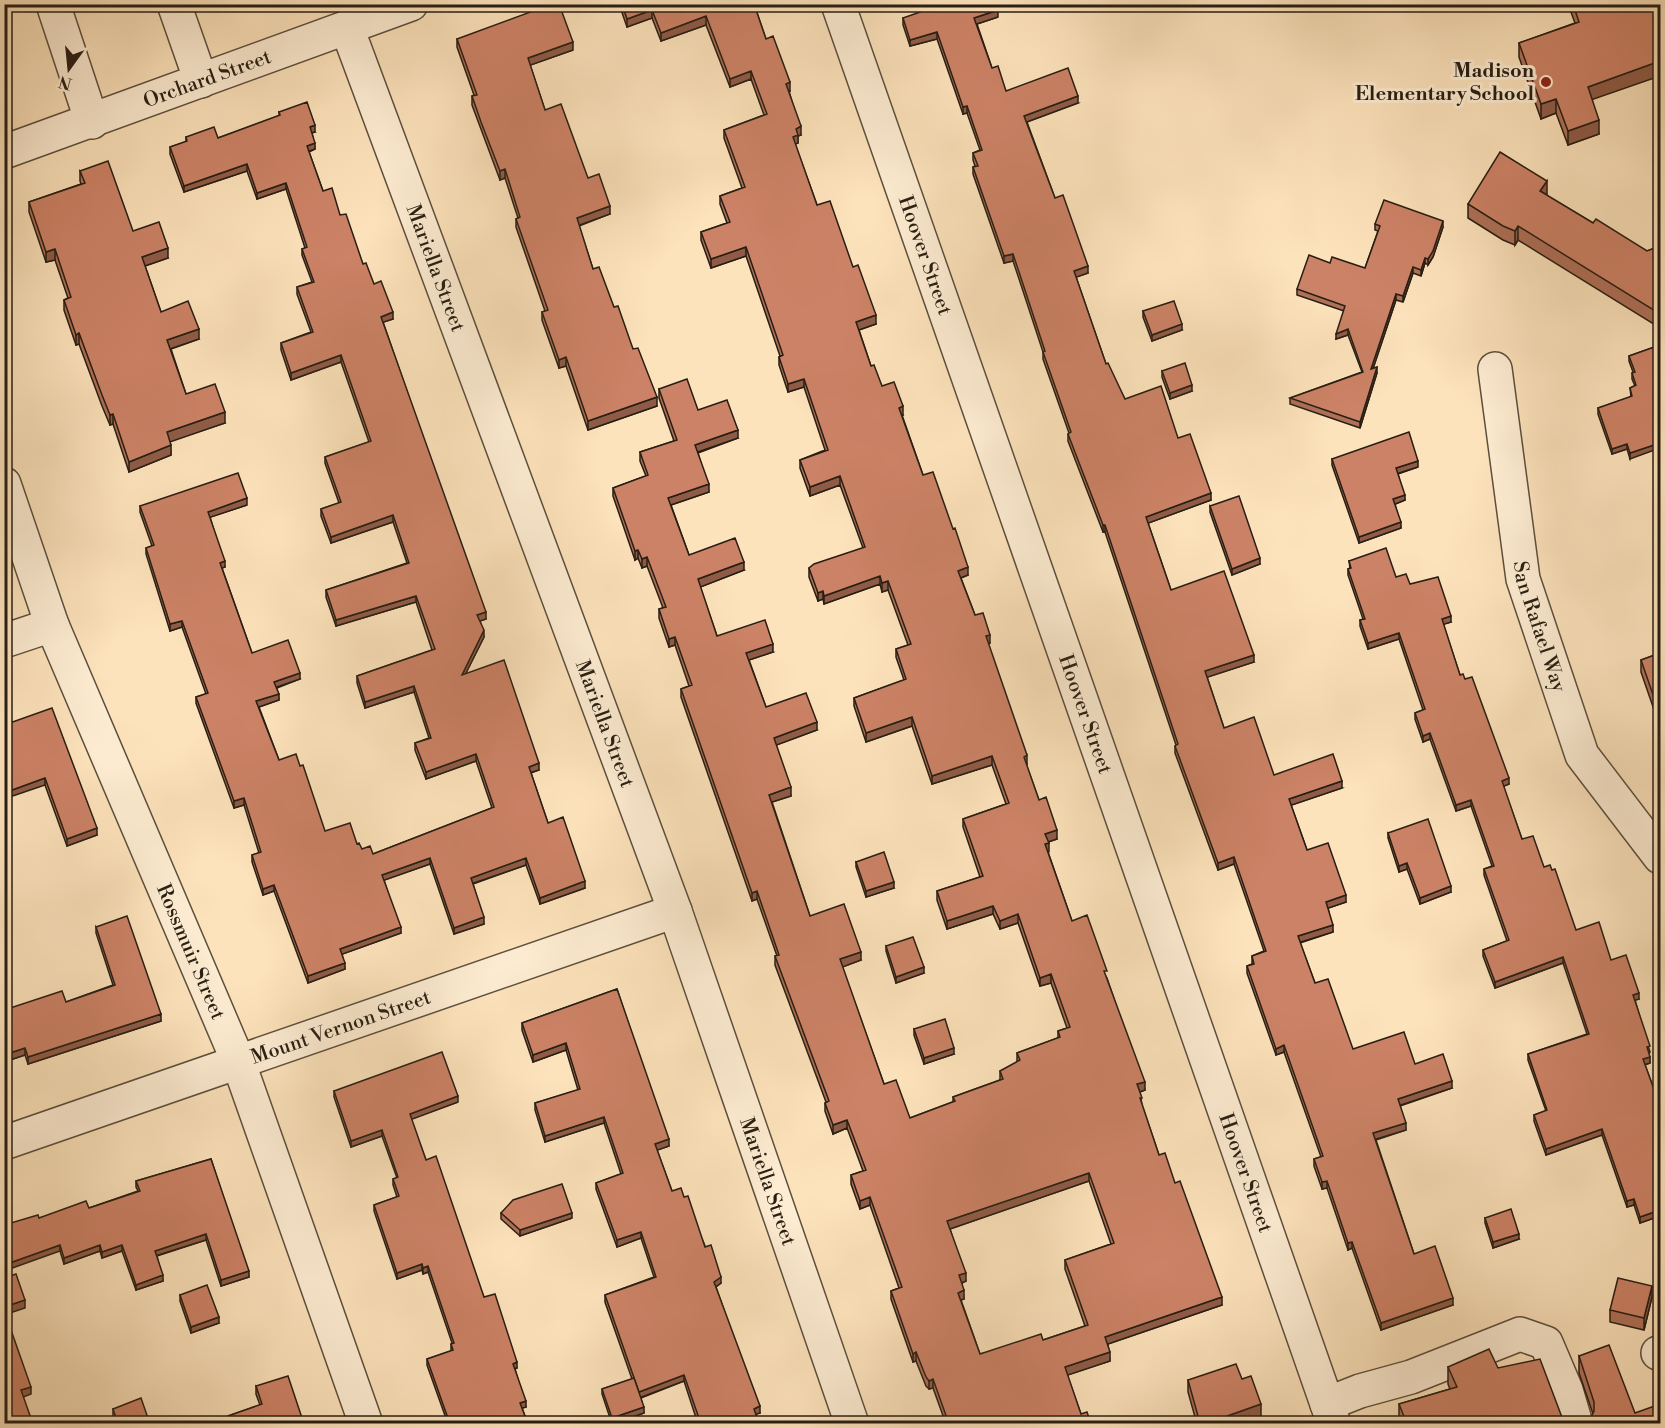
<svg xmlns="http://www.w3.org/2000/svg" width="1665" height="1428" font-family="'Libre Bodoni',serif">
  <rect width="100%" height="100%" fill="#fde3bc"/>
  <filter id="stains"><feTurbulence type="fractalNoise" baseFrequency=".00333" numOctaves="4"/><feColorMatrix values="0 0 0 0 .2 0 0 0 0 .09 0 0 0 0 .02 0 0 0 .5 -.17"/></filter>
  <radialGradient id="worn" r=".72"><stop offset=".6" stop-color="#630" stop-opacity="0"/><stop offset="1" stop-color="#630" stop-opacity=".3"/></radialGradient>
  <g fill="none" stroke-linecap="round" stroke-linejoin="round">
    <g stroke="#5c4f3d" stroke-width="36">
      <g id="minor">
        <polyline points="53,4 92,122"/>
        <polyline points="174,4 201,81"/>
        <path id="s1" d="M 838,4 L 1334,1424"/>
        <path id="s2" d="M 347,28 L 675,911 L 852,1424"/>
        <path id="s3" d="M 4,152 L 411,4"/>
        <path id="s4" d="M 1495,369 L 1523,579 L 1582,755 L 1660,857"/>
        <path id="s5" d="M 4,484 L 52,625 L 238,1061 L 366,1424"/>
        <polyline points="4,641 52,625"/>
        <path id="s6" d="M 4,1143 L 675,911"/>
        <polyline points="1658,1353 1660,1353"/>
        <polyline points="1327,1404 1360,1391 1411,1377 1520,1334 1546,1343 1566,1390 1576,1424"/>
      </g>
    </g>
    <use href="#minor" stroke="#feedd3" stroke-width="33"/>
  </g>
  <g fill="#af7058" stroke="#271e13" stroke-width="1.5" fill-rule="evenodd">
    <path d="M 619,4 L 754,4 L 766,39 L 790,91 L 789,91 L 801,135 L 798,136 L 798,143 L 795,144 L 817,205 L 853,267 L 876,324 L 859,330 L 871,366 L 882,386 L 903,415 L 902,415 L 923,475 L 968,575 L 961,578 L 975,615 L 990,643 L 988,644 L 1027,764 L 1026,764 L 1039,800 L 1057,839 L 1048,842 L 1048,852 L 1072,921 L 1107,978 L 1145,1090 L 1140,1092 L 1142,1105 L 1159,1155 L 1175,1183 L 1222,1305 L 1108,1344 L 1110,1361 L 1067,1375 L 1081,1414 L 1091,1424 L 946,1424 L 933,1388 L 929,1389 L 926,1386 L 916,1361 L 913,1362 L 891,1299 L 891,1291 L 899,1288 L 870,1205 L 860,1209 L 851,1184 L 851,1175 L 863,1171 L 847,1128 L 833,1134 L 825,1111 L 825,1103 L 826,1102 L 775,965 L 775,956 L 777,956 L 757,899 L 752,901 L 681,697 L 681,689 L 689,686 L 675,645 L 669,647 L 659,618 L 659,609 L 663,608 L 647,566 L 642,568 L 638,558 L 635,560 L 613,496 L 613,488 L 646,476 L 640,461 L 640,452 L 674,441 L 659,398 L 659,389 L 698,410 L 738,438 L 698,453 L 709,492 L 671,505 L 689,555 L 744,570 L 700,587 L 717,636 L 773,652 L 749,660 L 766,707 L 817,730 L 776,745 L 791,796 L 772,802 L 810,916 L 861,960 L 842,967 L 884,1084 L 910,1118 L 953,1102 L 953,1097 L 1000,1080 L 1000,1071 L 1017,1062 L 1017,1053 L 1058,1038 L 1058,1031 L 1067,1028 L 1051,983 L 1040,986 L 1018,923 L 1000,929 L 993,914 L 947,929 L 937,900 L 937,891 L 980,877 L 963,827 L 963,819 L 1006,804 L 992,765 L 932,784 L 912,726 L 866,742 L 854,706 L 854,698 L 904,680 L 896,657 L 896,649 L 908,645 L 888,590 L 882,592 L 880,584 L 824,604 L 823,599 L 818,601 L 809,577 L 809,568 L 863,548 L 840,485 L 810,496 L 800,468 L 800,460 L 825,450 L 804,387 L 788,392 L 779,365 L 779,357 L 780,356 L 746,256 L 711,268 L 701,240 L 701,232 L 727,223 L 720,204 L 720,196 L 742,188 L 724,138 L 724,130 L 764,115 L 751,79 L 730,87 L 706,25 L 661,41 L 652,18 L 627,27 ZM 1089,1181 L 1111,1244 L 1065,1260 L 1065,1269 L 1085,1326 L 1043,1340 L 980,1354 L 961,1300 L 964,1299 L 962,1283 L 966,1281 L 950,1229 Z"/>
    <polygon points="1568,4 1660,4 1592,100 1599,134 1568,145 1556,113 1541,119 1519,57 1519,43 1575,23"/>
    <polygon points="998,17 977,24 992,68 1006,91 1078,103 1027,122 1055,198 1088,273 1076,277 1106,364 1125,399 1178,438 1211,500 1148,523 1171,590 1254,662 1207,677 1224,728 1274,775 1342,788 1291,805 1307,850 1346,902 1328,908 1333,932 1300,943 1315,983 1353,1049 1415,1064 1452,1088 1400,1106 1406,1130 1376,1140 1414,1254 1453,1305 1381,1330 1352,1248 1348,1250 1327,1188 1322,1189 1314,1166 1314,1159 1321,1157 1284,1052 1276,1055 1247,973 1247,966 1252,964 1252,956 1264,951 1234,864 1218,870 1175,753 1175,746 1176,745 1105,532 1103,532 1068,441 1068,434 1069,433 1043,359 1043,352 1020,282 1013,261 1004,263 973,174 973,167 975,166 973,160 973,153 980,150 967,113 963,114 937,39 910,46 903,25 903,18"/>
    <polygon points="457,39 573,50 530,65 545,110 610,214 579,226 593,269 614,307 633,349 657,406 588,430 566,366 559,368 542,320 542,312 545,311 516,227 516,219 518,218 505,178 500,180 472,105 472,96 474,95 457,47"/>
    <polygon points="279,112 315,132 312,133 315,149 309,152 323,191 340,215 363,264 393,319 383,322 486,619 480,621 484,637 466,673 539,770 531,773 548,823 585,888 540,904 526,865 473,884 484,924 454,934 430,864 384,880 401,933 342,954 345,969 308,983 274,891 263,895 252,862 252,855 259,853 244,805 234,808 196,703 196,697 206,694 182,627 170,631 146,554 146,548 152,546 140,512 140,506 247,505 210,517 225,567 222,568 252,653 300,679 277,688 279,700 259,707 279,760 325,831 357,844 362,849 373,854 492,808 476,761 426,779 415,750 415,743 429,738 414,692 365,708 357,683 357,676 432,650 416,602 336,626 326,597 326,590 407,563 393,522 331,543 321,516 321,509 339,503 325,463 325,457 369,442 341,362 291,380 281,350 281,343 311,332 297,294 297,287 312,282 302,255 302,249 305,248 286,189 257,199 247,171 184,192 170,154 170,147 186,142 186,137 218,138 279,116"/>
    <polygon points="80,171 133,231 168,258 145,266 161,312 199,339 171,349 186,394 225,423 170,441 171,455 129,472 113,424 110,425 102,406 79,344 76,345 64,310 64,300 68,298 55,260 46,262 29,212 29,202 81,184 80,181"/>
    <polygon points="1546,195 1593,223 1647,251 1660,246 1660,328 1518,240 1515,245 1503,240 1468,218 1468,204"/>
    <polygon points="1375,224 1443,227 1433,257 1428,265 1425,263 1421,276 1413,273 1403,302 1396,300 1373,368 1377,373 1360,428 1290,404 1290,398 1362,372 1348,335 1336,339 1344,311 1297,295 1297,289 1330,263 1365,268 1378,231 1375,230"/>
    <polygon points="1143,311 1182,330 1152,341 1143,317"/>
    <polygon points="1660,345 1630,459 1627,449 1612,454 1598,414 1598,408 1631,397 1630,388 1635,386 1632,379 1632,373 1633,372 1629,361 1629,356"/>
    <polygon points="1162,371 1192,391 1170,399 1162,377"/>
    <polygon points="1332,459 1418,467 1398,474 1405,500 1395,504 1401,528 1359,543 1332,465"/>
    <polygon points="1210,506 1260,564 1232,575 1210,512"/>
    <polygon points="1349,561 1396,577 1410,584 1451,622 1443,624 1460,675 1509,784 1503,786 1522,839 1544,867 1576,930 1611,960 1639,999 1635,1000 1650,1052 1649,1052 1650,1063 1645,1065 1660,1106 1660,1216 1640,1223 1634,1205 1627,1207 1602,1135 1546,1155 1534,1121 1534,1115 1546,1111 1528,1060 1528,1054 1587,1034 1563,963 1495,988 1483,956 1483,950 1507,941 1484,875 1484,869 1492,866 1471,806 1456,811 1430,739 1423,742 1415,719 1415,713 1423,710 1399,639 1368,649 1360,626 1360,620 1363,619 1348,575 1348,569 1350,568"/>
    <polygon points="1660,653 1660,727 1641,672 1641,660"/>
    <polygon points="4,725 97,835 67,846 45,785"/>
    <polygon points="1388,833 1451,892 1420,904 1407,869 1399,872 1388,838"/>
    <polygon points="856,862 894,888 866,897 856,867"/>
    <polygon points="96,927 161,1021 28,1064 25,1055 4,1062 4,1010 66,1002 113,985 96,933"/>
    <polygon points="886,946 924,973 896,983 886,951"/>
    <polygon points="617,989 669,1146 657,1150 672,1191 684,1197 721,1283 716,1287 760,1413 756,1414 759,1424 698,1424 684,1381 641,1398 644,1413 614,1424 612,1424 602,1394 602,1389 632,1379 605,1302 605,1295 654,1277 641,1238 617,1247 596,1189 596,1183 621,1174 604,1123 545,1142 535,1110 535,1103 578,1090 566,1050 533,1062 522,1030 522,1023"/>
    <polygon points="914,1029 954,1054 924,1064 914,1035"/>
    <polygon points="334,1091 458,1102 411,1119 426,1160 484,1297 517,1368 515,1369 526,1407 522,1408 528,1424 448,1424 427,1365 427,1359 451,1351 451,1344 452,1343 428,1272 423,1274 422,1270 397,1279 374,1211 374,1205 397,1197 393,1185 393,1179 397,1178 382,1136 351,1147 334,1097"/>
    <polygon points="211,1159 249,1277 221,1286 206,1240 157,1256 163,1281 136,1290 122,1251 102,1258 100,1251 64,1264 60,1251 39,1218 89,1208 138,1191 136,1187 136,1181"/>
    <polygon points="501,1213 572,1218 520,1236 501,1219"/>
    <polygon points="1485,1218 1519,1239 1493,1248 1485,1223"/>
    <polygon points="180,1295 219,1323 191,1333 180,1301"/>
    <polygon points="1652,1297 1644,1330 1610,1322 1610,1310"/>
    <polygon points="1579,1356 1635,1413 1660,1424 1590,1419 1593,1414 1579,1373"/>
    <polygon points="1448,1367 1498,1368 1563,1420 1569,1424 1400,1424 1399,1421 1399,1404 1450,1389 1448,1384"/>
    <polygon points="1242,1379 1261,1416 1240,1424 1175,1424 1195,1417 1188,1392 1188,1380"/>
    <polygon points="256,1386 304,1424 229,1424 228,1416 260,1405 256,1394"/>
    <polygon points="113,1409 150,1424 116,1424 113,1416"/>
  </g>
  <g fill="#8f5b47" stroke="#271e13" stroke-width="1.5">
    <polygon points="652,10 652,18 627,27 627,19"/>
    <polygon points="998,10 998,17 974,25 974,18"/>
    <polygon points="706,16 706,25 661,41 661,33"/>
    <polygon points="937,32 937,39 910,46 910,40"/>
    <polygon points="573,42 573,50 528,66 528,58"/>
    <polygon points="1660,61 1660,76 1588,101 1588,87"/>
    <polygon points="751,71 751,79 730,87 730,79"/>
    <polygon points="790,82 790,91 786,92 786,84"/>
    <polygon points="1078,96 1078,103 1024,123 1024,116"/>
    <polygon points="1556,99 1556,113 1541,119 1541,104"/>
    <polygon points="967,106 967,113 963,114 963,107"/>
    <polygon points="1599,120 1599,134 1568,145 1568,131"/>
    <polygon points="315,125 315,132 310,133 310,127"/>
    <polygon points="801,126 801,135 798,136 798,143 793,145 793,137 796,129"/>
    <polygon points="315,143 315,149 307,152 307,146"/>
    <polygon points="247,164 247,171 184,192 184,186"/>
    <polygon points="505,169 505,178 500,180 500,171"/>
    <polygon points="1547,181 1547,195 1540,191"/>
    <polygon points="286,183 286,189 257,199 257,193"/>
    <polygon points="610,206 610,214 577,226 577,218"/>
    <polygon points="1443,221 1443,227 1433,257 1428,265 1428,259"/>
    <polygon points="1518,226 1518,240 1515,245 1515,231"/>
    <polygon points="746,247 746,256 711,268 711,259"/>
    <polygon points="168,248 168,258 142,267 142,257"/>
    <polygon points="55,249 55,260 46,262 46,252"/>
    <polygon points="1013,254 1013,261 1004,263 1004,256"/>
    <polygon points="1425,258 1425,263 1421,276 1421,270"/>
    <polygon points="1088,266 1088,273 1074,278 1074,271"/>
    <polygon points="1413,267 1413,273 1403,302 1403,296"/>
    <polygon points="1396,294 1396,300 1371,375 1371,369"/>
    <polygon points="393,312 393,319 381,323 381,317"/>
    <polygon points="876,315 876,324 856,331 856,322"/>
    <polygon points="1182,324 1182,330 1152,341 1152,335"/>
    <polygon points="199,329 199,339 167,350 167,340"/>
    <polygon points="1348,329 1348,335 1336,339 1336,334"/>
    <polygon points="79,333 79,344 76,345 76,335"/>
    <polygon points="341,355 341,362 291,380 291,373"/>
    <polygon points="566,357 566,366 559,368 559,360"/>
    <polygon points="1377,367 1377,373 1360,428 1360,422"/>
    <polygon points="804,379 804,387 788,392 788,384"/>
    <polygon points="1192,385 1192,391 1170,399 1170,393"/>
    <polygon points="657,397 657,406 588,430 588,421"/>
    <polygon points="903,406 903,415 899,416 899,408"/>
    <polygon points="225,412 225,423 167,443 167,432"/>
    <polygon points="113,414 113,424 110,425 110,415"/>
    <polygon points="738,430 738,438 695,453 695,445"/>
    <polygon points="1660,443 1660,448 1630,459 1630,453"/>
    <polygon points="1627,444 1627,449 1612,454 1612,449"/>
    <polygon points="171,445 171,455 129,472 129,462"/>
    <polygon points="1418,461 1418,467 1396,474 1396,468"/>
    <polygon points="840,476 840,485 810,496 810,487"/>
    <polygon points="709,484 709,492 668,506 668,498"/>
    <polygon points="1211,493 1211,500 1146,524 1146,517"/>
    <polygon points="1405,495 1405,500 1393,505 1393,499"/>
    <polygon points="247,498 247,505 208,518 208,512"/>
    <polygon points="393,515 393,522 331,543 331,537"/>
    <polygon points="1401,522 1401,528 1359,543 1359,537"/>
    <rect x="1103" y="525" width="2" height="7"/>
    <polygon points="638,550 638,558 635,560 635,551"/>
    <polygon points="647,557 647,566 642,568 642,559"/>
    <polygon points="1260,558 1260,564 1232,575 1232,569"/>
    <polygon points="225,561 225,567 220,569 220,563"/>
    <polygon points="744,562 744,570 698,588 698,579"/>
    <polygon points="968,567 968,575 958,579 958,571"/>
    <polygon points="880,576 880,584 824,604 824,596"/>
    <polygon points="888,581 888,590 882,592 882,583"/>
    <polygon points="823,591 823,599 818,601 818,593"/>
    <polygon points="416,596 416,602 336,626 336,620"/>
    <polygon points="486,612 486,619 477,622 477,615"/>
    <polygon points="1451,616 1451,622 1442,625 1442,619"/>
    <polygon points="182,621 182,627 170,631 170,624"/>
    <polygon points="484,630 484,637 462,681 462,675"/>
    <polygon points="1399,633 1399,639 1368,649 1368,643"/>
    <polygon points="990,635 990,643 986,645 986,636"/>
    <polygon points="675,637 675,645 669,647 669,639"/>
    <polygon points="773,644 773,652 746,661 746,653"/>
    <polygon points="1254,655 1254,662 1205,678 1205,671"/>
    <polygon points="300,673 300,679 274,688 274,682"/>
    <polygon points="414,686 414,692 365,708 365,702"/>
    <polygon points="279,694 279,700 256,708 256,701"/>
    <polygon points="912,717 912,726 866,742 866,733"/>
    <polygon points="817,722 817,730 774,746 774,738"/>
    <polygon points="1430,733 1430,739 1423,742 1423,736"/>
    <polygon points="476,754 476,761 426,779 426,772"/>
    <polygon points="1027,755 1027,764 1024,765 1024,757"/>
    <polygon points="992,756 992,765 932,784 932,776"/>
    <polygon points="539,763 539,770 529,773 529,767"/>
    <polygon points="45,778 45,785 4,799 4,793"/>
    <polygon points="1509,778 1509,784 1502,787 1502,781"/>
    <polygon points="1342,781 1342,788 1289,806 1289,799"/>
    <polygon points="791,787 791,796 769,803 769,795"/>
    <polygon points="244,798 244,805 234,808 234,801"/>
    <polygon points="1471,800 1471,806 1456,811 1456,805"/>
    <polygon points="97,828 97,835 67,846 67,839"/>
    <polygon points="1057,830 1057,839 1045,843 1045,834"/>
    <polygon points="1049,843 1049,852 1045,853 1045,844"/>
    <polygon points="1234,857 1234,864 1218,870 1218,863"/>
    <polygon points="430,858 430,864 382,881 382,875"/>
    <polygon points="526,858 526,865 471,884 471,878"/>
    <polygon points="1407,863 1407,869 1399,872 1399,866"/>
    <polygon points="585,881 585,888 540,904 540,898"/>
    <polygon points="894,882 894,888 866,897 866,891"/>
    <polygon points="274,885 274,891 263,895 263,889"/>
    <polygon points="1451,886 1451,892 1420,904 1420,898"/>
    <polygon points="757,891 757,899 752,901 752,893"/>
    <polygon points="1346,895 1346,902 1326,909 1326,902"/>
    <polygon points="993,906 993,914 947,929 947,921"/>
    <polygon points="1018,914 1018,923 1000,929 1000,921"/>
    <polygon points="484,917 484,924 454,934 454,928"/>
    <polygon points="1333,925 1333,932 1298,943 1298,936"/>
    <polygon points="401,927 401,933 340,955 340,949"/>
    <polygon points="861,952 861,960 840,968 840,959"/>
    <polygon points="1563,957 1563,963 1495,988 1495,982"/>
    <polygon points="345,963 345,969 308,983 308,976"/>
    <polygon points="924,967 924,973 896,983 896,977"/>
    <polygon points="1051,974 1051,983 1040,986 1040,978"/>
    <polygon points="1639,993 1639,999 1633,1001 1633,995"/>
    <polygon points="161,1014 161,1021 28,1064 28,1057"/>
    <polygon points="566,1043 566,1050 533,1062 533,1055"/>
    <polygon points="1284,1045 1284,1052 1276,1055 1276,1049"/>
    <polygon points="25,1048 25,1055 4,1062 4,1055"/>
    <polygon points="954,1048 954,1054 924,1064 924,1058"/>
    <polygon points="1650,1057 1650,1063 1643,1065 1643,1059"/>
    <polygon points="1452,1081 1452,1088 1398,1106 1398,1099"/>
    <polygon points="1145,1082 1145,1090 1137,1093 1137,1084"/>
    <polygon points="458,1096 458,1102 410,1120 410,1114"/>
    <polygon points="604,1117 604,1123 545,1142 545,1136"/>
    <polygon points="847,1120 847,1128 833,1134 833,1125"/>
    <polygon points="1406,1123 1406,1130 1373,1140 1373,1133"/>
    <polygon points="1602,1129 1602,1135 1546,1155 1546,1149"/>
    <polygon points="382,1130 382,1136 351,1147 351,1141"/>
    <polygon points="669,1139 669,1146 655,1151 655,1144"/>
    <polygon points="1089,1173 1089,1181 947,1230 947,1221"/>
    <polygon points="1327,1181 1327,1188 1322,1189 1322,1182"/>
    <polygon points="870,1197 870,1205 860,1209 860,1201"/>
    <polygon points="1634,1199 1634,1205 1627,1207 1627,1201"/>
    <polygon points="1660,1210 1660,1216 1640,1223 1640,1217"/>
    <polygon points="572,1213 572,1218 520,1236 520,1230"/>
    <polygon points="641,1232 641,1238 617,1247 617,1240"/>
    <polygon points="206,1234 206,1240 155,1256 155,1251"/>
    <polygon points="1519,1234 1519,1239 1493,1248 1493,1242"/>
    <polygon points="1352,1242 1352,1248 1348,1250 1348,1243"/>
    <polygon points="60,1245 60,1251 4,1271 4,1265"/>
    <polygon points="100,1245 100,1251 64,1264 64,1258"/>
    <polygon points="122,1245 122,1251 102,1258 102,1252"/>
    <polygon points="422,1264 422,1270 397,1279 397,1273"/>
    <polygon points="428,1266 428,1272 423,1274 423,1268"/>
    <polygon points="249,1271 249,1277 221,1286 221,1280"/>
    <polygon points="966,1273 966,1281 959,1284 959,1275"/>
    <polygon points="163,1275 163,1281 136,1290 136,1285"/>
    <polygon points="721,1277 721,1283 714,1288 714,1282"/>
    <polygon points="1652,1286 1652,1297 1644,1330 1644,1318"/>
    <polygon points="964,1290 964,1299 958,1301 958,1293"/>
    <polygon points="1222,1297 1222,1305 1105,1345 1105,1337"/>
    <polygon points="1453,1298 1453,1305 1381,1330 1381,1323"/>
    <polygon points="25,1300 25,1308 4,1315 4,1307"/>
    <polygon points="219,1317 219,1323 191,1333 191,1327"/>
    <polygon points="916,1352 916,1361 913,1362 913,1354"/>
    <polygon points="1110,1352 1110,1361 1065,1376 1065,1367"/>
    <polygon points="517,1362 517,1368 513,1369 513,1364"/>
    <polygon points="684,1375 684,1381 639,1398 639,1392"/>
    <polygon points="933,1379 933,1388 929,1389 929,1381"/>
    <polygon points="31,1387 31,1394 21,1398 21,1390"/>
    <polygon points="526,1401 526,1407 520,1409 520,1403"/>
    <polygon points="1261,1404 1261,1416 1240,1424 1227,1424 1227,1416"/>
    <polygon points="760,1406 760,1413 754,1415 754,1409"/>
    <polygon points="644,1407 644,1413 612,1424 612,1418"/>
    <polygon points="475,1417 475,1423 458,1424"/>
  </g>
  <g fill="#cc8266" stroke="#271e13" stroke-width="1.5" fill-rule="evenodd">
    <polygon points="552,4 559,4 573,42 528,58 545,110 561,104 588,178 599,174 610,206 577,218 593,269 599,267 614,307 618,306 633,349 638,348 657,397 588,421 566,357 559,360 542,312 548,310 516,219 520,217 505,169 500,171 481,122 472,96 477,95 457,39"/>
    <path d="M 622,4 L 754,4 L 766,39 L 773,36 L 790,82 L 786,84 L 801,126 L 796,129 L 798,135 L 793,137 L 817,205 L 830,201 L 853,267 L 858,265 L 876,315 L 856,322 L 871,366 L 874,365 L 882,386 L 894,382 L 903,406 L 899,408 L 923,475 L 933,472 L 953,529 L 955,528 L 968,567 L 958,571 L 975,615 L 983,613 L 990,635 L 986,636 L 1027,755 L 1024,757 L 1039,800 L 1046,797 L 1057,830 L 1045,834 L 1049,843 L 1045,844 L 1072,921 L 1087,915 L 1107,971 L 1104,971 L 1145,1082 L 1137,1084 L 1142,1098 L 1140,1098 L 1159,1155 L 1165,1153 L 1175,1183 L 1180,1181 L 1222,1297 L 1105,1337 L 1110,1352 L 1065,1367 L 1081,1414 L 1087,1412 L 1091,1424 L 949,1424 L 933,1379 L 929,1381 L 926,1377 L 916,1352 L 913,1354 L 891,1291 L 902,1287 L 870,1197 L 860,1201 L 851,1175 L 866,1170 L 847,1120 L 833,1125 L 825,1103 L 829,1101 L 775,956 L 779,955 L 757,891 L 752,893 L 681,689 L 692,685 L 675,637 L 669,639 L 659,609 L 666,607 L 647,557 L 642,559 L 638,550 L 635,551 L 613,488 L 648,475 L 640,452 L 677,440 L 659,389 L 687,379 L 698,410 L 727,400 L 738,430 L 695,445 L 709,484 L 668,498 L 689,555 L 735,538 L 744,562 L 698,579 L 717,636 L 765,620 L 773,644 L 746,653 L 766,707 L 806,693 L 817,722 L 774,738 L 791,787 L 769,795 L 810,916 L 844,904 L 861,952 L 840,959 L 884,1084 L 896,1080 L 910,1118 L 955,1101 L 953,1097 L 1003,1079 L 1000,1071 L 1020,1060 L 1017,1053 L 1060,1037 L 1058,1031 L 1070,1027 L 1051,974 L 1040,978 L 1018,914 L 1000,921 L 993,906 L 947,921 L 937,891 L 983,876 L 963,819 L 1009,803 L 992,756 L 932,776 L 912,717 L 866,733 L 854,698 L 906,679 L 896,649 L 911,644 L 888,581 L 882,583 L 880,576 L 824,596 L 823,591 L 818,593 L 809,568 L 814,564 L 865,547 L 840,476 L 810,487 L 800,460 L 828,450 L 804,379 L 788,384 L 779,357 L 783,355 L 746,247 L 711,259 L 701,232 L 730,222 L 720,196 L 745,187 L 724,130 L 767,114 L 751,71 L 730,79 L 706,16 L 661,33 L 652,10 L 627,19 ZM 1089,1173 L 1114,1243 L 1065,1260 L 1088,1325 L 1043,1340 L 1041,1334 L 980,1354 L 958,1293 L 964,1290 L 959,1275 L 966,1273 L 947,1221 Z"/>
    <polygon points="943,4 996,4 998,10 974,18 992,68 998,66 1006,91 1068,68 1078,96 1024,116 1055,198 1063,195 1088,266 1074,271 1106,364 1108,363 1125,399 1161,386 1178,438 1190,434 1211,493 1146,517 1171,590 1224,571 1254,655 1205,671 1224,728 1254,717 1274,775 1333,754 1342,781 1289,799 1307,850 1328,843 1346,895 1326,902 1333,925 1298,936 1315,983 1328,979 1353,1049 1404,1032 1415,1064 1443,1054 1452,1081 1398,1099 1406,1123 1373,1133 1414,1254 1435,1246 1453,1298 1381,1323 1352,1242 1348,1243 1327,1181 1322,1182 1314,1159 1323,1156 1284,1045 1276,1049 1247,966 1254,964 1252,956 1266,951 1234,857 1218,863 1175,746 1178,744 1105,525 1103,525 1068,434 1071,432 1043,352 1045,351 1020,275 1013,254 1004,256 973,167 978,166 973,153 982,150 967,106 963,107 937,32 910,40 903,18"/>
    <polygon points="1573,4 1660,4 1660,61 1588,87 1599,120 1568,131 1556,99 1541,104 1519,43 1579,22"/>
    <polygon points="307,102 315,125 310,127 315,143 307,146 323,191 332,188 340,215 346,214 363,264 366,263 374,284 381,281 393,312 381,317 486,612 477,615 484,630 462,675 504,660 539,763 529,767 548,823 563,817 585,881 540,898 526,858 471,878 484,917 454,928 430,858 382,875 401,927 340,949 345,963 308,976 274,885 263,889 252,855 261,852 244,798 234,801 196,697 208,693 182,621 170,624 146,548 154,545 140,506 238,473 247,498 208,512 225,561 220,563 252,653 288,640 300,673 274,682 279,694 256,701 279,760 296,754 300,766 303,765 325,831 350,823 357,844 359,843 362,849 370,846 373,854 494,807 476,754 426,772 415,743 431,738 414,686 365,702 357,676 435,649 416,596 336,620 326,590 409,563 393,515 331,537 321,509 341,502 325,457 371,441 341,355 291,373 281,343 313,332 297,287 314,282 302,249 307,247 286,183 257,193 247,164 184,186 170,147 187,141 186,137 214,127 218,138 280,115 279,112"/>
    <polygon points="1500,152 1547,181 1540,191 1593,223 1596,219 1647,251 1660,246 1660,314 1518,226 1515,231 1503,226 1468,204"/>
    <polygon points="108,161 133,231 159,222 168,248 142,257 161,312 188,301 199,329 167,340 186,394 215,384 225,412 167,432 171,445 129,462 113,414 110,415 102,395 79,333 76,335 64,300 71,297 55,249 46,252 29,202 85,183 80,171"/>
    <polygon points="1384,200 1443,221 1433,251 1428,259 1425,258 1421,270 1413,267 1403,296 1396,294 1371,369 1377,367 1360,422 1290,398 1363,372 1348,329 1336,334 1345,306 1297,289 1309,255 1330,263 1332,257 1365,268 1380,226 1375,224"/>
    <polygon points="1174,301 1182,324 1152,335 1143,311"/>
    <polygon points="1660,345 1660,443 1630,453 1627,444 1612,449 1598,408 1632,396 1630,388 1636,385 1632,373 1635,372 1629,356"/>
    <polygon points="1185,363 1192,385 1170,393 1162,371"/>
    <polygon points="1409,432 1418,461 1396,468 1405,495 1393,499 1401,522 1359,537 1332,459"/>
    <polygon points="1239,496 1260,558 1232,569 1210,506"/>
    <polygon points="1386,548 1396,577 1406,574 1410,584 1438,577 1451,616 1442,619 1460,675 1463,674 1465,679 1472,677 1509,778 1502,781 1522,839 1533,836 1544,867 1550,865 1552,870 1555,869 1576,930 1599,922 1611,960 1626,955 1639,993 1633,995 1650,1046 1647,1047 1650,1057 1643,1059 1660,1106 1660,1210 1640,1217 1634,1199 1627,1201 1602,1129 1546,1149 1534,1115 1547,1110 1528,1054 1589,1034 1563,957 1495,982 1483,950 1509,940 1484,869 1494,866 1471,800 1456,805 1430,733 1423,736 1415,713 1425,709 1399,633 1368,643 1360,620 1365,619 1348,569 1351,568 1349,561"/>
    <polygon points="1660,653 1660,715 1641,660"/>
    <polygon points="52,708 97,828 67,839 45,778 4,793 4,725"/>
    <polygon points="1428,819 1451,886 1420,898 1407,863 1399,866 1388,833"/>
    <polygon points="884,852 894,882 866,891 856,862"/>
    <polygon points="127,916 161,1014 28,1057 25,1048 4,1055 4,1010 62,991 66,1002 115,985 96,927"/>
    <polygon points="913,937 924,967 896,977 886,946"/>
    <polygon points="617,989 669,1139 655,1144 672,1191 681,1188 684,1197 688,1196 705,1247 711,1245 721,1277 714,1282 760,1406 754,1409 759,1424 701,1424 684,1375 639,1392 605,1295 656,1277 641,1232 617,1240 596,1183 623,1173 604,1117 545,1136 535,1103 580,1089 566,1043 533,1055 522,1023"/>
    <polygon points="945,1019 954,1048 924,1058 914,1029"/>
    <polygon points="442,1052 458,1096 410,1114 426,1160 436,1156 484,1297 495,1294 517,1362 513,1364 526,1401 520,1403 528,1424 478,1424 475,1417 458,1424 450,1424 427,1359 453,1350 451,1344 454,1343 428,1266 423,1268 422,1264 397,1273 374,1205 399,1196 393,1179 398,1177 382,1130 351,1141 334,1091"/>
    <polygon points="211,1159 249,1271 221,1280 206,1234 155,1251 163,1275 136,1285 122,1245 102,1252 100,1245 64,1258 60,1245 4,1265 4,1225 38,1215 39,1218 86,1201 89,1208 140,1191 136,1181"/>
    <polygon points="562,1184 572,1213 520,1230 501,1213 513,1200"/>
    <polygon points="1511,1209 1519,1234 1493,1242 1485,1218"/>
    <polygon points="16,1274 25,1300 4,1307 4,1278"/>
    <polygon points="1618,1278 1652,1286 1644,1318 1610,1310"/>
    <polygon points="207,1285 219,1317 191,1327 180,1295"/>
    <polygon points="4,1310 31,1387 21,1390 33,1424 4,1424"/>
    <polygon points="1609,1345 1635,1413 1660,1404 1660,1424 1583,1424 1590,1419 1594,1411 1594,1402 1579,1356"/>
    <polygon points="1489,1349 1498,1368 1540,1359 1563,1420 1569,1424 1407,1424 1399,1404 1457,1387 1448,1367"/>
    <polygon points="1236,1364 1242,1379 1251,1376 1261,1404 1227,1416 1228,1424 1175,1424 1198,1416 1188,1380"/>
    <polygon points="288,1376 304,1424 231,1424 228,1416 262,1404 256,1386"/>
    <polygon points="634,1378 644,1407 612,1418 602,1389"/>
    <polygon points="141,1398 150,1424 118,1424 113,1409"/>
  </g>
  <circle fill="#8f2418" stroke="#feedd3" stroke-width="2" cx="1546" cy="82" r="6"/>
  <g text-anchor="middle" stroke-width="6" stroke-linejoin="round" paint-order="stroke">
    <g font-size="20" font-weight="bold" fill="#271e13" stroke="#feedd3" text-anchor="end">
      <text x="1534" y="77">Madison<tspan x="1534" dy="23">Elementary School</tspan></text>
    </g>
    <g font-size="20" fill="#271e13" stroke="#feedd3">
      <text dy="7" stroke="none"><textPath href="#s3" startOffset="216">Orchard Street</textPath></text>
      <text dy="7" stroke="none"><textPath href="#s1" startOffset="266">Hoover Street</textPath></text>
      <text dy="7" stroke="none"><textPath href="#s2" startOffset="256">Mariella Street</textPath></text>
      <text dy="7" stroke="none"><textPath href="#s4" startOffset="262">San Rafael Way</textPath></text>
      <text dy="7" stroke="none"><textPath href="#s1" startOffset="752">Hoover Street</textPath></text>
      <text dy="7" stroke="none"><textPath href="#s2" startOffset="742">Mariella Street</textPath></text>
      <text dy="7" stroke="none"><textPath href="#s5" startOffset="504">Rossmuir Street</textPath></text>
      <text dy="7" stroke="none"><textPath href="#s6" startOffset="356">Mount Vernon Street</textPath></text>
      <text dy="7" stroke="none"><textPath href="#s1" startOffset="1238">Hoover Street</textPath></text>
      <text dy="7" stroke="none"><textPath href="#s2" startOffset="1228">Mariella Street</textPath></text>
    </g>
  </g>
  <rect width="1665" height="1428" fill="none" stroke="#fde3bc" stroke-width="24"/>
  <rect x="6" y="6" width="1653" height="1416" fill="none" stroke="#271e13" stroke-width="3"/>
  <rect x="12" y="12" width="1641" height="1404" fill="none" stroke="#271e13" stroke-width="1.5"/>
  <g transform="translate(69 69) rotate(195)" stroke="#feedd3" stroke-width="4.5" paint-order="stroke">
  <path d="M0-4.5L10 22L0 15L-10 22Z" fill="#271e13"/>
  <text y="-9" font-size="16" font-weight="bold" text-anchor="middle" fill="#271e13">N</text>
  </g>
  <rect width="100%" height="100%" filter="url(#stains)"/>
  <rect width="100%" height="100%" fill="url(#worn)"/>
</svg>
